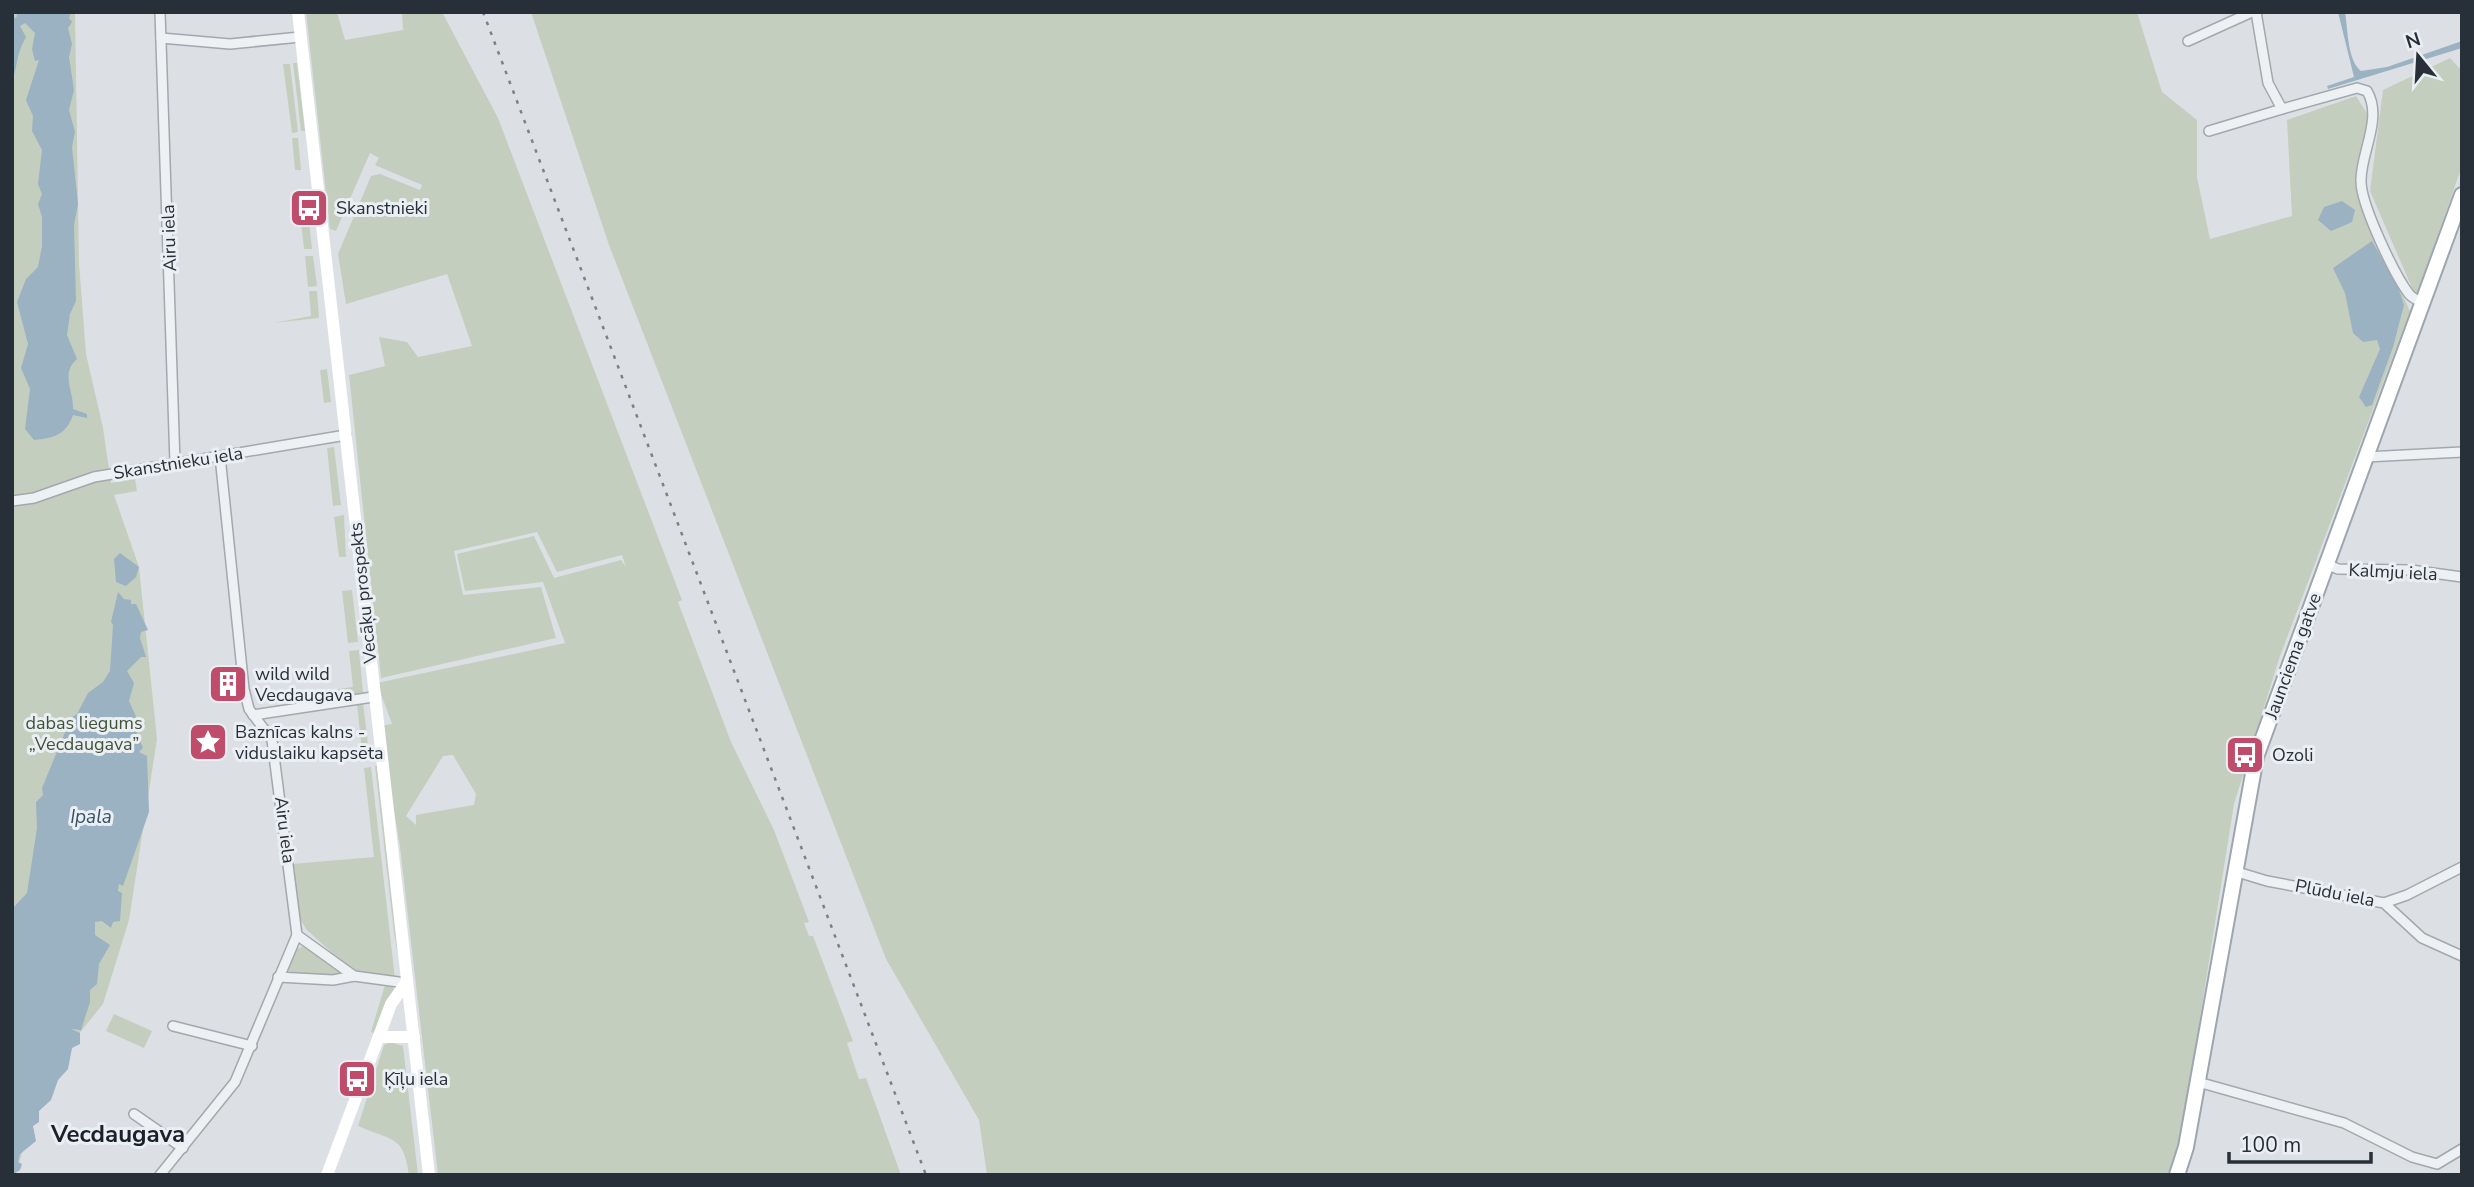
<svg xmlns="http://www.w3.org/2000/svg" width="2474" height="1187" font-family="'Nunito Sans',sans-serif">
  <rect width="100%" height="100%" fill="#dce0e5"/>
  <g fill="#c4cebe" fill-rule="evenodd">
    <polygon points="12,12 75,12 79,263 86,354 103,428 111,483 135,479 137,491 114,495 139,567 157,739 129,920 103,1004 74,1040 34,1117 15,1175 12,1175"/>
    <path d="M 306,12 L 337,12 L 345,40 L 403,30 L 402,12 L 442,12 L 498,118 L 682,600 L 678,602 L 731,742 L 774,830 L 809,922 L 804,923 L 809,936 L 813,936 L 853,1041 L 847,1043 L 859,1079 L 866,1078 L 901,1175 L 438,1175 L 400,847 L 380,726 L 392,724 L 377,683 L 565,643 L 543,582 L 465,591 L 457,554 L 534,536 L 554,578 L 621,560 L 626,567 L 622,555 L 557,572 L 537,532 L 454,551 L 463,595 L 541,587 L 556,638 L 381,678 L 349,375 L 385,366 L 379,337 L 407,342 L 418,357 L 472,346 L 447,274 L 346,304 L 338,254 L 371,176 L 380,174 L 420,190 L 422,185 L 375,165 L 379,158 L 370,153 L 336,231 L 330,229 ZM 453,755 L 476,794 L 474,805 L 416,815 L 416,825 L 406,816 L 443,756 Z"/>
    <polygon points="531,12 2137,12 2162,92 2197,120 2197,177 2210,239 2292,216 2287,120 2356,96 2368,115 2356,183 2360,203 2410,311 2279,659 2234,804 2175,1175 987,1175 979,1120 886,959 609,245"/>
    <polygon points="2450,58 2462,71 2462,166 2416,297 2370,191 2383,90"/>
    <polygon points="293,63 297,63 305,131 301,131"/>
    <polygon points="283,64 290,64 298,132 292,133"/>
    <polygon points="292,138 298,138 301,170 295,170"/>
    <polygon points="309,221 312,249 304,249 301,222"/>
    <polygon points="305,256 313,256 317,286 308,287"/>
    <polygon points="309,291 317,291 319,318 273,323 311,316"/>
    <polygon points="327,369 331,402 324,403 320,370"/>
    <polygon points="334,447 341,505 333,506 327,448"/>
    <polygon points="344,515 346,557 339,557 334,517"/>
    <polygon points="352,590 358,642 348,643 342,591"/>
    <polygon points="359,650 363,693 339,697 338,689 353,687 349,651"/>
    <polygon points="363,703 370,761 363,762 357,704"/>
    <polygon points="375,766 377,766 398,955 394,933"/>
    <polygon points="371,767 395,979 392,987 395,990 374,1033 371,1032 385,985 379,976 353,972 306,929 298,915 292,864 374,857 364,768"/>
    <path d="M 306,945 L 348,974 C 326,979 307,977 286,970 L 293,951 Z"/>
    <polygon points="114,1014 152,1031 144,1048 106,1031"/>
    <path d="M 390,1042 L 403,1046 L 418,1175 L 409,1175 C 404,1135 392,1141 358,1126 L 384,1045 Z"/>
  </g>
  <g fill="#9ab2c2">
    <path d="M 18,12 L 71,12 L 69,18 L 72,22 L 68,28 L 72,44 L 69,57 L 74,90 L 69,110 L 75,132 L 72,147 L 78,204 L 74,225 L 76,301 L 70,314 L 67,335 L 77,359 C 60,374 74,391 73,409 L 87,414 L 87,418 L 73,415 C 66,435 54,438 34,440 L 25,429 L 30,389 L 21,368 L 28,344 L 17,302 L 26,279 L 38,267 L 42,246 L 42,217 L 38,204 L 42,194 L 38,184 L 42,150 L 32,131 L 33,116 L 26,100 L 39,60 L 35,61 L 32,49 L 35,33 L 25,23 L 20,26 L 26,37 C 16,55 18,64 12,82 L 12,17 L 16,18 Z"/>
    <path d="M 2338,12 L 2345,12 C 2348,29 2347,60 2361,71 L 2387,67 L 2462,41 L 2462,48 L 2328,89 L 2327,86 L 2354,77 Z"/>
    <polygon points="2342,201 2355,210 2352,222 2331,231 2318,220 2324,207"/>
    <polygon points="2372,241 2398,287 2404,305 2393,347 2372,405 2366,407 2359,397 2380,349 2377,340 2363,342 2353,333 2345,293 2333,268"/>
    <polygon points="120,553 139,567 136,577 126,586 116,582 114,559"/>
    <polygon points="118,592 124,599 131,600 131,604 136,604 148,630 141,632 140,638 146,657 141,657 127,671 134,683 129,701 137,719 132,722 143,748 139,752 147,756 149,812 123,886 119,884 118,891 122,893 120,921 113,922 111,928 102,921 95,922 95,935 110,945 99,964 97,984 90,990 90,1002 81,1030 71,1029 80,1033 80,1044 72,1048 68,1069 58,1080 51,1100 39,1111 39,1122 33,1126 36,1141 20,1154 18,1162 22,1164 20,1170 12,1175 12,909 27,893 37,828 36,802 43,795 42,788 71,718 77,714 88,693 103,682 110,671 113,625 111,622"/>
  </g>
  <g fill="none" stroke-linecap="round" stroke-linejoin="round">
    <g stroke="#a2a8ae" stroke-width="12">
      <g id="minor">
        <polyline points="160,12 175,463"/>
        <path d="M 2256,12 L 2268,83 L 2282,109 L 2357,88 L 2367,91 C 2383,118 2361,152 2361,180 C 2360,203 2394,274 2409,294 C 2412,298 2417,300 2422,302"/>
        <polyline points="161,38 230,44 300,37"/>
        <polyline points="2188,41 2252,12"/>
        <polyline points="2209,131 2282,109"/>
        <polyline points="2366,457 2462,452"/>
        <polyline points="12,501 34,498 94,477 346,435"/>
        <polyline points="2326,564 2338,569 2411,570 2462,577"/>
        <polyline points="253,715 373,697"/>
        <polyline points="2234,871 2267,881 2384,903 2422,938 2462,956"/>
        <polyline points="2384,903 2407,895 2462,867"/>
        <polyline points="297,935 354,976"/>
        <polyline points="278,977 333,980 354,976 406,983"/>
        <polyline points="173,1026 252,1046"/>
        <polyline points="2198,1082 2344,1123 2412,1157 2437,1164 2462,1149"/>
        <polyline points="134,1114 183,1148"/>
        <polyline points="160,1175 235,1082 297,935 272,740 249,709 244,689 220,456"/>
      </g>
    </g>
    <g stroke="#9da6af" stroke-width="18">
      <polyline id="primary" points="2177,1175 2186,1147 2256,757 2462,195"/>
    </g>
    <use href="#minor" stroke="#eef1f3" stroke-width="9"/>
    <g stroke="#fff" stroke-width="12">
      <polyline points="298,12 429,1175"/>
      <polyline points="381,1037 414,1037"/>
      <polyline points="327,1175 391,1004 406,983"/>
    </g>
    <use href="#primary" stroke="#fff" stroke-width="14"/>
    <polyline stroke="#77828c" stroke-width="2.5" stroke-dasharray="3.5 7" stroke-linecap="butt" points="483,12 926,1175"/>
  </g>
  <defs>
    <g id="bus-square" transform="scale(2.0125)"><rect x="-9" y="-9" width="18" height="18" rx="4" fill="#bf4c6a" stroke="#ebeff3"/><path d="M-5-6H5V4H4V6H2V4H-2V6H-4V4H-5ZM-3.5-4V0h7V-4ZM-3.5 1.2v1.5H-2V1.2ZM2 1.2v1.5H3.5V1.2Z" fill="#fff"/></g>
    <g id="building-square" transform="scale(2.0125)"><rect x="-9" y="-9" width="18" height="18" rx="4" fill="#bf4c6a" stroke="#ebeff3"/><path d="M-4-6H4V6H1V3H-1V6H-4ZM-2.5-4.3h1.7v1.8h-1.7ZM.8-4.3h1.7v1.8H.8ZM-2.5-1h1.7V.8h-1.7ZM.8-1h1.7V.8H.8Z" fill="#fff"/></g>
    <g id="sight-square" transform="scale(2.0125)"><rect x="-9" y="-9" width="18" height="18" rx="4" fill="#bf4c6a" stroke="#ebeff3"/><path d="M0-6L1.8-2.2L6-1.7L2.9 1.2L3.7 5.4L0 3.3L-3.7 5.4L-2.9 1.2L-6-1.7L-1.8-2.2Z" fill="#fff"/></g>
  </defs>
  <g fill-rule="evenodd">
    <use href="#bus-square" x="309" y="208"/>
    <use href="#building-square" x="228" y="684"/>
    <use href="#sight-square" x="208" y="742"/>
    <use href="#bus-square" x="2245" y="755"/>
    <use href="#bus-square" x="357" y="1079"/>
  </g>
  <g text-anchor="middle" stroke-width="6" stroke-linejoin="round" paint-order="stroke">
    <g font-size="18" fill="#273039" stroke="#ebeff3" text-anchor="start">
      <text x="336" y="214">Skanstnieki</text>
      <text x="255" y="680">wild wild<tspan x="255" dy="21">Vecdaugava</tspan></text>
      <text x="235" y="738">Baznīcas kalns -<tspan x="235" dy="21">viduslaiku kapsēta</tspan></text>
      <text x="2272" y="761">Ozoli</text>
      <text x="384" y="1085">Ķīļu iela</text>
    </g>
    <g font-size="18" fill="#273039" stroke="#ebeff3">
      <text transform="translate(169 238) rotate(-92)" y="6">Airu iela</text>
      <text transform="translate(178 463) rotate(-9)" y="6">Skanstnieku iela</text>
      <text transform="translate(2393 572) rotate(3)" y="6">Kalmju iela</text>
      <text transform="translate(363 593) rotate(-96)" y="6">Vecāķu prospekts</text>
      <text transform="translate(2293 656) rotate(-70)" y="6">Jaunciema gatve</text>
      <text transform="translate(285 830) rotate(83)" y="6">Airu iela</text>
      <text transform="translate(2335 893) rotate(11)" y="6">Plūdu iela</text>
    </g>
    <g font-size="18" fill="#3f5336" stroke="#ebeff3">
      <text x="84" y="729">dabas liegums<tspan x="84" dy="21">„Vecdaugava”</tspan></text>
    </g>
    <g font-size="19" font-style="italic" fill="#365269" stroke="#ebeff3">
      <text x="91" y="823">Ipala</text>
    </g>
    <g font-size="24" font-weight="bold" fill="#1a212a" stroke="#ebeff3">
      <text x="118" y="1142">Vecdaugava</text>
    </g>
  </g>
  <rect width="2474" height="1187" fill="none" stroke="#273039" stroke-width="28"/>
  <g transform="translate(2418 56) rotate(342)" stroke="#ebeff3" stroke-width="5" paint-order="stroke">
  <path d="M0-5L12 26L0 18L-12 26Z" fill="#273039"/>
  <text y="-10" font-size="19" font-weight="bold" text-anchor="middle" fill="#273039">N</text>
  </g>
  <path d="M2229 1152v10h142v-10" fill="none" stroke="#273039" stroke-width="3.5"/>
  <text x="2240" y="1152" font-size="21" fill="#273039" stroke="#ebeff3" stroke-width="5" paint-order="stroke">100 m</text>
</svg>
